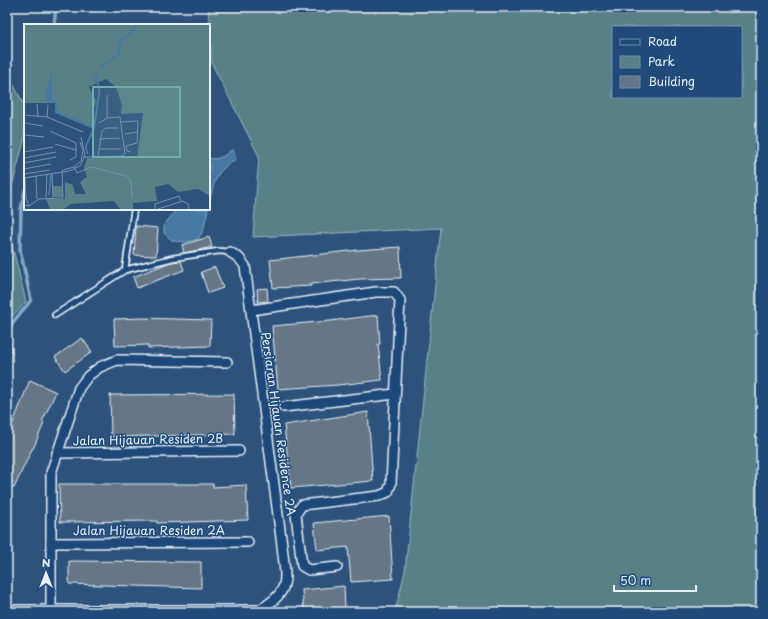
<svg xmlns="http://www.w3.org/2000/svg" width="768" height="619" font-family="'Playpen Sans',sans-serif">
  <rect width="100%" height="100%" fill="#2d537c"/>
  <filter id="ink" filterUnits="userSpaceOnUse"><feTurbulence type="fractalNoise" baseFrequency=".025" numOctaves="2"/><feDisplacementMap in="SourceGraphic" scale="8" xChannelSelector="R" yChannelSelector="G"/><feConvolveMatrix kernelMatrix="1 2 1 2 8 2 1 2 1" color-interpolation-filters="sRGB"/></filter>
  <g filter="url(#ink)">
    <g fill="#588087" stroke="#a0b8c0" fill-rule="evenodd">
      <path d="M 208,7 L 761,7 L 761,612 L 395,612 L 405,571 L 441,228 L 253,237 L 259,156 L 212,64 ZM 613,27 L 741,27 L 741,97 L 613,97 Z"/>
      <polygon points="7,72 25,107 25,137 7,205"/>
      <polygon points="7,224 26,302 7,322"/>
    </g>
    <g fill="#4579a3" stroke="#86a9c5">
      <path d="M 233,149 L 236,159 C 214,173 215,180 209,204 L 209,158 C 219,161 225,155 233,149 Z"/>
      <polygon points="173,209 208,209 203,231 198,239 186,242 173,241 164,233 164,225 174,213"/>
    </g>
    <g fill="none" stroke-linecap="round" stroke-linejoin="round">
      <g stroke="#86a9c5" stroke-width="3.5">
        <polyline points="54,25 56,7"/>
        <path d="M 7,361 L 11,352 C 3,324 16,321 31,300 L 20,250 L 21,209 L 25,190"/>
      </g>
    </g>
    <g fill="#657786" stroke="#e8f1f8">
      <polygon points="136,226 158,228 156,256 134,255"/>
      <polygon points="209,237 212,247 184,253 182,245"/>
      <polygon points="400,247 401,278 360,279 311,284 311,286 273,288 270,260 358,250"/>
      <polygon points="181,261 184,270 137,288 133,277 171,262"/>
      <polygon points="215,267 223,288 208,293 201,272"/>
      <polygon points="267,288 268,301 258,302 257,289"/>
      <polygon points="378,315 380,344 378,344 382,380 338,385 278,389 272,326 330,321"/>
      <polygon points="141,318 211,320 210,346 148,348 148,345 115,346 114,319"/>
      <polygon points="82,338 92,352 65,371 55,357"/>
      <polygon points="30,380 56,392 42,422 44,423 33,449 32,449 14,488 7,485 7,438"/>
      <polygon points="234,394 235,434 111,437 110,395"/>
      <polygon points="368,412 373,481 291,488 284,425"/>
      <polygon points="59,484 213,484 213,487 246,485 248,520 157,523 157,521 60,522"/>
      <polygon points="389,516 393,579 351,582 348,547 317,550 314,523"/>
      <polygon points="69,561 201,562 201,588 69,584"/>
      <polygon points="344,586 345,611 304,612 302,590"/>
    </g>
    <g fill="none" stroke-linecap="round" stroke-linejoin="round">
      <g stroke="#e8f1f8" stroke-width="8">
        <g id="lane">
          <polyline points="125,270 134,209"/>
          <polyline points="55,315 125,270 173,258 219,251 230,252"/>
        </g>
      </g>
      <g stroke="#e8f1f8" stroke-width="12">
        <g id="street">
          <polyline points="251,310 376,292 394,292 400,300 391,484 388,492 379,496 302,505 296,514 302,566 309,570 337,567"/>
          <polyline points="284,407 395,394"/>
          <polyline points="57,453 239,451"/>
          <polyline points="51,543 248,542"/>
          <polyline points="51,609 51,473 79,388 88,376 100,367 117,360 227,362"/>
          <path d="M 7,610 L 259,610 C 293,591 285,579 282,545 L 245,266 L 239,258 L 230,252"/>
        </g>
      </g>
      <use href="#lane" stroke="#1f4a7a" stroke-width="4.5"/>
      <use href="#street" stroke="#1f4a7a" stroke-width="9"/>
    </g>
  </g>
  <g text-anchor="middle" stroke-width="3" stroke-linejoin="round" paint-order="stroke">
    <g font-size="12" fill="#e8f1f8" stroke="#1f4a7a">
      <text transform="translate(278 424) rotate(82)" y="4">Persiaran Hijauan Residence 2A</text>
      <text transform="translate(148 440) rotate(-1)" y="4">Jalan Hijauan Residen 2B</text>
      <text x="149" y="535">Jalan Hijauan Residen 2A</text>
    </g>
  </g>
  <g transform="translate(24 24)">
    <rect width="186" height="186" fill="#2d537c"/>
    <path d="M 0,1 L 186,1 L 186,172 L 174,165 L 154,168 L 144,160 L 131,163 L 133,177 L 109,179 L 109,185 L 96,185 L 90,177 L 47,180 L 40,185 L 26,185 L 22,175 L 41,175 L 41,158 L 49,161 L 51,170 L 62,170 L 56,158 L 63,153 L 60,144 L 63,134 L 113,134 L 119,89 L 97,90 L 98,81 L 92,63 L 82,55 L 65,63 L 72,77 L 69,88 L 72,98 L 68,104 L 31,89 L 32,79 L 0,79 ZM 29,162 L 39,162 L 39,173 L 29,173 Z" fill="#588087"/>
    <path d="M 28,46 L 28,76 L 24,78 L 21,73 Z" fill="#4579a3"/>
    <path fill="none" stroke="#4579a3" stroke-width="2" d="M 77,43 L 95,30 L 97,15 L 103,13 L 112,1M 27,77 L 32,78 L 32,88 L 70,104 L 75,70 L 75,62 L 71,56 L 74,48M 63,130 L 62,122 L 70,104M 25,171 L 27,151"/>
    <path fill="none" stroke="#7892ae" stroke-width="1" d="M 13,80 L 14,93M 0,91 L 23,93M 23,93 L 59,108M 23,93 L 24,81M 83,94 L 83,71M 97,98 L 114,97 L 113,119 L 102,122 L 103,127 L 107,128M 0,99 L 19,102M 26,107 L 52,119M 101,110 L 113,108M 0,111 L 20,113M 75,115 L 96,114M 31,120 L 52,126M 74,125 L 97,125M 0,128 L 29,123M 74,132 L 78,107 L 82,104 L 94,104M 59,133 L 98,132 L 101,130 L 96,93 L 83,94 L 75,99M 0,134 L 32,128M 46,136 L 52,133 L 52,119M 0,139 L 32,133M 50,143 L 53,149 L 67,143 L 102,152 L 107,157 L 108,174M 0,145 L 27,140M 39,146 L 50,143 L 57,137 L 59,127 L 56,118M 28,149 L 29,174M 0,150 L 26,146M 12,152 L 13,175M 0,154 L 45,147 L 56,142 L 61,132 L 57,113M 1,154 L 2,174 L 5,182M 22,174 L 23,150M 0,181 L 5,182 L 15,175 L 39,174 L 38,146M 131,185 L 131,180 L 155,172 L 157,177M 134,185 L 159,177 L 164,180 L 165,185"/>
    <path fill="#71adac" fill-opacity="0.15" stroke="#71adac" stroke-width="2" d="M 69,63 L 156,63 L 156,133 L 69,133 Z"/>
    <rect width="186" height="186" fill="none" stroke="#e8f1f8" stroke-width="2"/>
  </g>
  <rect width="768" height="619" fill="none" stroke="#1f4a7a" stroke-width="24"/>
  <rect x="12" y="12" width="744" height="595" fill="none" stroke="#e8f1f8" stroke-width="1.5" filter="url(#ink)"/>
  <rect x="612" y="26" width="130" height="72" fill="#1f4a7a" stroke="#6f8dac"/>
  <rect x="620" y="39" width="20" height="6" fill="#1f4a7a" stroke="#6f8dac"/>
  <text x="648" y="46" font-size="12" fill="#e8f1f8">Road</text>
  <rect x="620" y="56" width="20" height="12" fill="#588087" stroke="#6f8dac"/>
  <text x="648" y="66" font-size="12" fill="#e8f1f8">Park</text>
  <rect x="620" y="76" width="20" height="12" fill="#657786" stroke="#6f8dac"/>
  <text x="648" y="86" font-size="12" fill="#e8f1f8">Building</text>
  <g transform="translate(46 573)" stroke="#1f4a7a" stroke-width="3" paint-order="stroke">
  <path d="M0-3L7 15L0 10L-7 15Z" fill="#e8f1f8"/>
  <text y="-6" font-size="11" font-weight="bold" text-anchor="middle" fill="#e8f1f8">N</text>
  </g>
  <path d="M614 585v6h82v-6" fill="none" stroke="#e8f1f8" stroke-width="2"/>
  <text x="620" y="585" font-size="12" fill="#e8f1f8" stroke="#1f4a7a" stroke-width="3" paint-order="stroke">50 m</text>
</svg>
